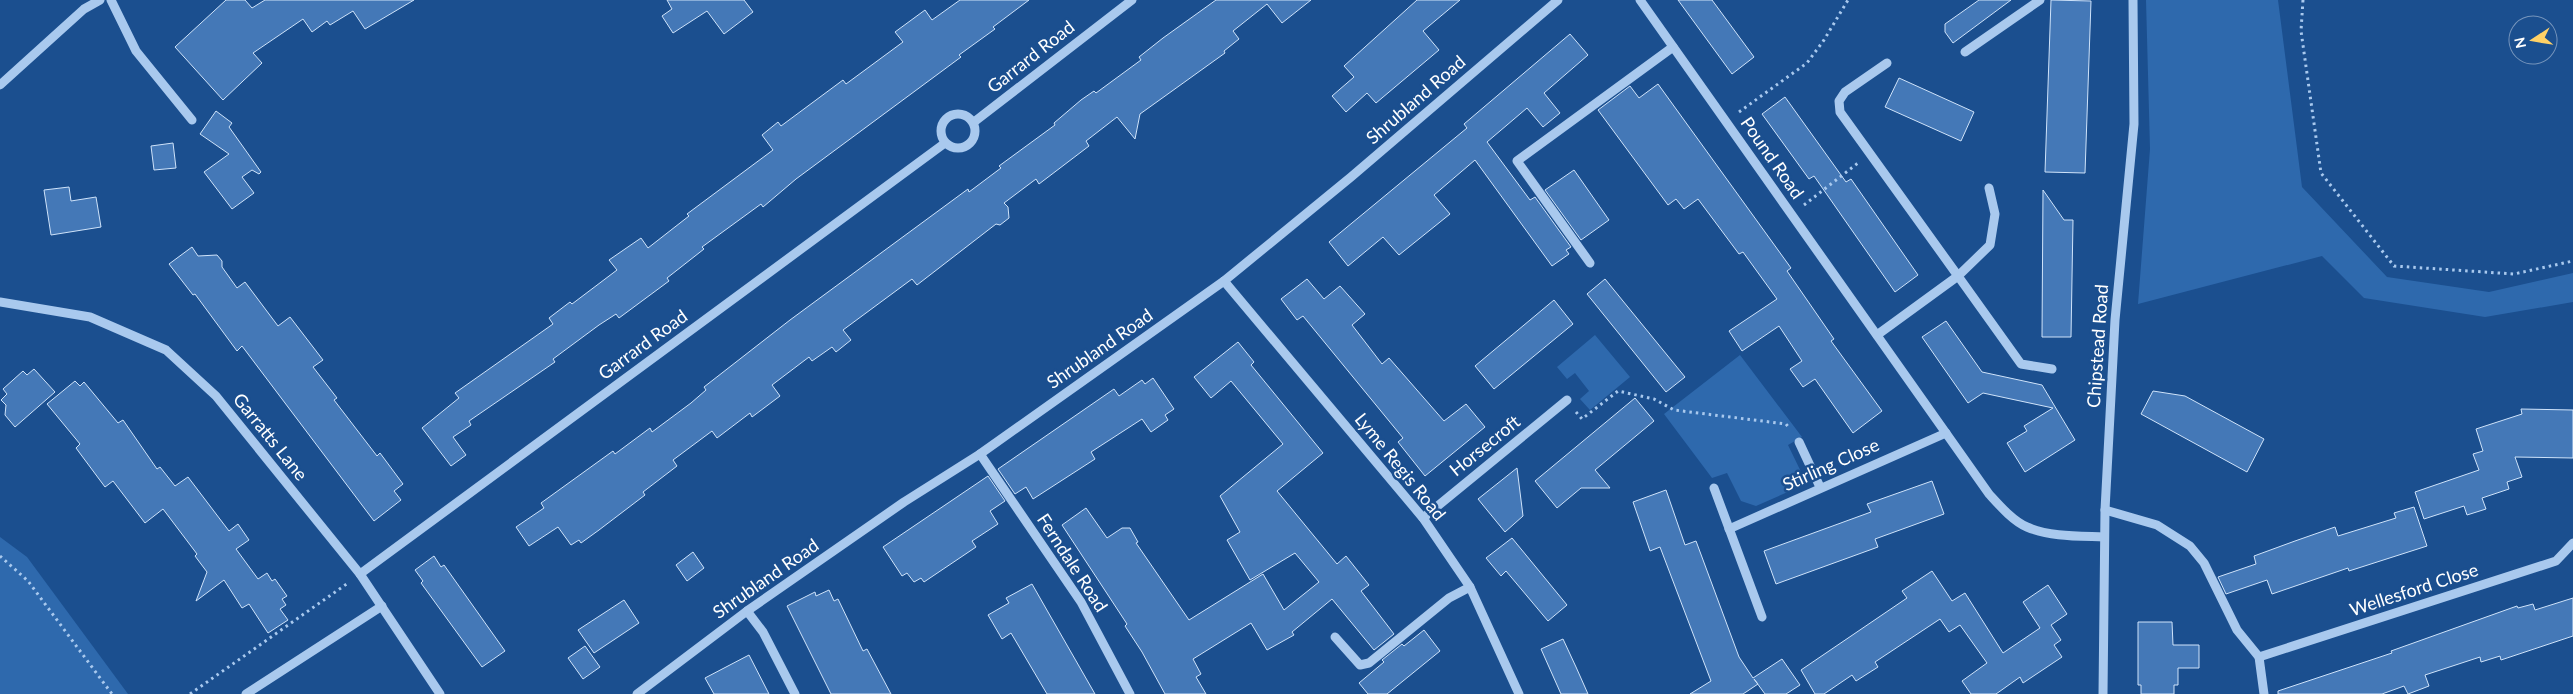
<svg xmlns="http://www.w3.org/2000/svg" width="2573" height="694" font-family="Lato,sans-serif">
  <rect width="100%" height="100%" fill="#1b4f8f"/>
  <g fill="#2e69ad">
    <polygon points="2146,0 2278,0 2302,187 2387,277 2489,292 2573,273 2573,302 2485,317 2364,298 2322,256 2138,304 2150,149"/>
    <polygon points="1595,335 1630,377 1590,410 1580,399 1589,391 1575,373 1567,379 1557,367"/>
    <polygon points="1740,355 1802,437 1788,445 1804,478 1799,487 1756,506 1741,501 1727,473 1712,478 1664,414"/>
    <polygon points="0,537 27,557 128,694 0,694"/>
  </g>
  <g fill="#4478b7" stroke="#cfe3fa">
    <polygon points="226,0 245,0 252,8 265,0 414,0 365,29 353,11 330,25 327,21 312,32 303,19 253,53 262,63 223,100 175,47"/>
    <polygon points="667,0 744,0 753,12 724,34 707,11 673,33 662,16 672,9"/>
    <polygon points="960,0 1029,0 993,27 995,29 959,55 961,57 796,179 763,207 761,204 702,247 704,249 667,278 669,281 619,318 616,314 599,325 553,359 555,362 469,421 471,425 453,437 466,455 451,466 422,428 459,398 455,393 553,324 549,318 570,302 572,304 617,270 609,260 641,238 648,248 689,216 687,214 773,150 762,135 778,122 781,126 843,80 846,84 903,42 895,32 925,10 932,20"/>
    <polygon points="1216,0 1311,0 1282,23 1267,4 1233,31 1239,39 1224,51 1225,53 1140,114 1135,139 1117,117 1086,141 1089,146 1039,184 1036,179 1004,203 1008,207 1009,218 1000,225 996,224 917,285 912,279 843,330 851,340 836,352 832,347 812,361 809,357 772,385 780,396 752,417 750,413 717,438 712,431 673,460 677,466 643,492 645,495 599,530 581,543 579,540 571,545 558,527 529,546 516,527 544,508 541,503 613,451 615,454 650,428 652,432 691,403 706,390 704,387 790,320 968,189 969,192 1001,168 999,166 1055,125 1054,123 1081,100 1094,91 1096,93 1141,60 1139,57 1163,38"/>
    <polygon points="1417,0 1460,0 1423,31 1439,50 1376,103 1367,93 1346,112 1332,96 1354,77 1344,66"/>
    <polygon points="1678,0 1712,0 1754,57 1732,74"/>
    <polygon points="1979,0 2011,0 1953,43 1945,32 1945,24"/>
    <polygon points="2051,0 2091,1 2085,173 2045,172"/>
    <polygon points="1570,34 1588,55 1544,93 1560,113 1543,127 1527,108 1487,142 1530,200 1535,197 1571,247 1566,250 1569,254 1552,266 1475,160 1434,195 1450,214 1399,255 1383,237 1348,266 1329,242 1467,128 1464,124"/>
    <polygon points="1899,78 1974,112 1961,141 1885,107"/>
    <polygon points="1658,84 1791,268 1787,271 1834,339 1831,341 1882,411 1853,433 1815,379 1803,387 1790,369 1802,361 1779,326 1742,351 1729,331 1777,299 1743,252 1739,254 1698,199 1684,209 1676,199 1668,205 1598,110 1630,86 1639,98"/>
    <polygon points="1785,97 1846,182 1851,179 1918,275 1895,292 1814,176 1809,179 1762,114"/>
    <polygon points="216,111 232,123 229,127 261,172 259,174 252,170 242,177 254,193 232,209 204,172 229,154 200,134"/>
    <polygon points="173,143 176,168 154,170 151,146"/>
    <polygon points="1574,170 1609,220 1581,240 1545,190"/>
    <polygon points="69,187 71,201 96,197 101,227 51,235 44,190"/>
    <polygon points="2043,190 2064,220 2073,220 2071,337 2042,337"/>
    <polygon points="192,247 198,256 217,255 222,261 222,267 237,288 245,282 278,326 290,317 323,360 313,367 337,398 334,400 377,456 380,453 403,484 394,491 401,500 374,521 242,346 237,351 195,294 193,295 169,264"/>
    <polygon points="1307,279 1324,299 1340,286 1365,314 1352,325 1382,364 1389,358 1444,421 1466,404 1485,427 1425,476 1398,442 1403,438 1303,316 1297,320 1281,299"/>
    <polygon points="1605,279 1685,377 1666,392 1587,294"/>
    <polygon points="1554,300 1573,324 1494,389 1475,366"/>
    <polygon points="1946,321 1982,372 2042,385 2075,440 2025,472 2007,443 2027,431 2024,426 2053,408 1983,393 1968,403 1922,337"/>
    <polygon points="1238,342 1254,362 1251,365 1323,453 1277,491 1337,564 1346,556 1369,585 1361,591 1394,634 1374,650 1332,599 1292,632 1294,635 1267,650 1251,623 1193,659 1201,674 1196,677 1206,694 1165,694 1142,652 1125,626 1127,624 1062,525 1086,508 1107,538 1122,528 1130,528 1138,542 1136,543 1189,620 1263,574 1284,610 1319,582 1295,553 1250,580 1227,540 1240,532 1220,496 1283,444 1231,381 1211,398 1194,377"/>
    <polygon points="34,369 55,392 15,427 5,415 6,405 1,400 7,394 3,389 23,371 27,375"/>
    <polygon points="1153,378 1174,409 1165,415 1168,420 1151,432 1142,419 1091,452 1095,459 1033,499 1026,487 1015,494 998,469 1114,389 1119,396 1142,380 1145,384"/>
    <polygon points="75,381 80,386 84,382 118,423 123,420 157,469 160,467 175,486 188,477 229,531 238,524 249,540 236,549 258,579 267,573 272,581 275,579 287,596 282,599 286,605 280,609 288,620 268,633 249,604 242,608 224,580 196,601 207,572 195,556 197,554 163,509 145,523 113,481 105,487 76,448 80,444 47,404"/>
    <polygon points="2153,391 2185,396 2264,439 2247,472 2141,414"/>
    <polygon points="1635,398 1654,421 1595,470 1610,488 1581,488 1557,508 1535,481"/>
    <polygon points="2521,409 2573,410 2573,458 2515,457 2522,477 2507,482 2509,489 2482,498 2486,509 2467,515 2464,506 2424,519 2415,492 2479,470 2473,454 2483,451 2476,429 2522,414"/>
    <polygon points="1517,468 1523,516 1505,532 1478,499"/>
    <polygon points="988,476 1005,501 990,511 998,524 972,541 976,547 924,582 921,578 914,582 907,573 902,576 883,547"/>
    <polygon points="1932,481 1944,514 1875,539 1878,547 1776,584 1764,551 1871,512 1867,504"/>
    <polygon points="1666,490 1685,545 1696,541 1739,657 1753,678 1782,659 1800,685 1786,694 1765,694 1754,679 1758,684 1743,694 1690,694 1711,681 1660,547 1650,551 1633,502"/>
    <polygon points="2414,507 2427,546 2349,571 2348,568 2272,594 2267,580 2226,594 2218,577 2256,564 2254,556 2295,541 2335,527 2338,536 2396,518 2394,513"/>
    <polygon points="1512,538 1567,605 1548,621 1506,571 1501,576 1486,558"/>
    <polygon points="693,552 704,568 687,581 676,565"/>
    <polygon points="434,556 441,567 444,565 505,651 482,667 421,583 423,581 415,570"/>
    <polygon points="1932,571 1952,601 1965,593 2003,653 2040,628 2023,602 2048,585 2067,614 2051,625 2061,640 2054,645 2062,657 2023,683 2020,677 1996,694 1971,694 1962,681 1987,663 1960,625 1949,632 1940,619 1875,662 1878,667 1856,681 1852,675 1824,694 1815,694 1801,670 1907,598 1902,591"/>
    <polygon points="1032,584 1048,612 1095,694 1047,694 1011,633 1002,639 988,615 1009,603 1006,598"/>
    <polygon points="829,590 834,601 838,599 863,651 867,649 891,694 831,694 787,606 815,592 816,596"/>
    <polygon points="2573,598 2573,636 2501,660 2500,656 2481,662 2480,657 2425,675 2429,686 2408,694 2404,686 2382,694 2278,694 2278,691 2392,653 2391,651 2517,606 2518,608 2533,604 2535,610"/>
    <polygon points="624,600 639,623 594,653 578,630"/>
    <polygon points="2138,622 2172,622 2173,645 2199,645 2199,668 2178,668 2178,685 2174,685 2174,694 2141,694 2141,685 2138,685"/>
    <polygon points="1424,630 1440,651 1387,694 1368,694 1359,683 1384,662 1382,660 1402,644 1404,646"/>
    <polygon points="1563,639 1576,667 1588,694 1561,694 1541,649"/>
    <polygon points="585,646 600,667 583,679 568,658"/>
    <polygon points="749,655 769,694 714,694 705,678"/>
  </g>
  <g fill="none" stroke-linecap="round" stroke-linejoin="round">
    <g stroke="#a9c9ee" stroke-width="3" stroke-dasharray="2.5 4" stroke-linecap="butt">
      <polyline points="2303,0 2301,31 2321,173 2394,266 2514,274 2573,261"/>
      <polyline points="1739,112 1807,63 1824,40 1848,0"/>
      <polyline points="1804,205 1858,163"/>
      <polyline points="1576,412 1582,419 1618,391 1654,399 1674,410 1786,424 1790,429"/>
      <polyline points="0,556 28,581 112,694"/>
      <polyline points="190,694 348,583"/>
    </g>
    <g stroke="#a9c9ee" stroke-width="9">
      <polyline points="111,0 136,51 192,120"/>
      <path d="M 1640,0 L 1989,494 C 2000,506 2013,521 2027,527 C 2050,537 2080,536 2104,537"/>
      <polyline points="1965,52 2040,0"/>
      <polyline points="0,85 84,9 100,0"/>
      <circle cx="958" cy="131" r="17"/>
      <polyline points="974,122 1132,0"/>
      <polyline points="1989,188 1995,214 1990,245 1958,276 2021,364 2052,369"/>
      <polyline points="1590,263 1517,161 1673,47"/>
      <polyline points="1224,281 1423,518 1470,587 1519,694"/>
      <polyline points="0,302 90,317 166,350 216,396 360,574 440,694"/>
      <polyline points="1877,335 1958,276 1840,112 1839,101 1845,92 1887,63"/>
      <polyline points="1799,442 1820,487"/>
      <polyline points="980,454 1081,602 1130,694"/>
      <polyline points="1714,488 1762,617"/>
      <polyline points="2105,510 2157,525 2190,546 2204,563 2237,630 2259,657 2264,694"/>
      <polyline points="1423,518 1567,400"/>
      <polyline points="1729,529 1946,433"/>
      <polyline points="360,574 945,143"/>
      <polyline points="747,611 763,632 795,694"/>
      <polyline points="1335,637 1360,665 1369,663 1449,598 1470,587"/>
      <polyline points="2259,657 2556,561 2573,543"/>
      <polyline points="246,694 382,606"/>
      <polyline points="637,694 747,611 904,502 980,454 1224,281 1351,177 1558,0"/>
      <polyline points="2103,694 2105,510 2115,320 2134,124 2133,0"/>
    </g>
  </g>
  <g text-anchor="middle" stroke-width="5" stroke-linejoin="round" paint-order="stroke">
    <g font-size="18" fill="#fff" stroke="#1b4f8f">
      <text transform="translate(1031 57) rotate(-38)" y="6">Garrard Road</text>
      <text transform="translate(1416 100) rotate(-41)" y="6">Shrubland Road</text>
      <text transform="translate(1772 158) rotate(55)" y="6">Pound Road</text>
      <text transform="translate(643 345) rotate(-36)" y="6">Garrard Road</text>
      <text transform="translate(2098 346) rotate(-86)" y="6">Chipstead Road</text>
      <text transform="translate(1100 349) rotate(-35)" y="6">Shrubland Road</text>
      <text transform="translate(270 437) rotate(51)" y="6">Garratts Lane</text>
      <text transform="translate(1485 446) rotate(-39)" y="6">Horsecroft</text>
      <text transform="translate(1831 465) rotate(-24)" y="6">Stirling Close</text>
      <text transform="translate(1400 467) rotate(51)" y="6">Lyme Regis Road</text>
      <text transform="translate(1072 563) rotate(57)" y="6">Ferndale Road</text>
      <text transform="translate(766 579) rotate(-35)" y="6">Shrubland Road</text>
      <text transform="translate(2414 590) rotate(-18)" y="6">Wellesford Close</text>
    </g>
  </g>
  <g transform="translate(2533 40) rotate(258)"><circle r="24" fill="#1b4f8f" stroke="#7695bc"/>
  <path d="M0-4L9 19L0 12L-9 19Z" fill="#ffd166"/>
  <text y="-8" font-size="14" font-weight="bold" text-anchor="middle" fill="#ffffff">N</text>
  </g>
</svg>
